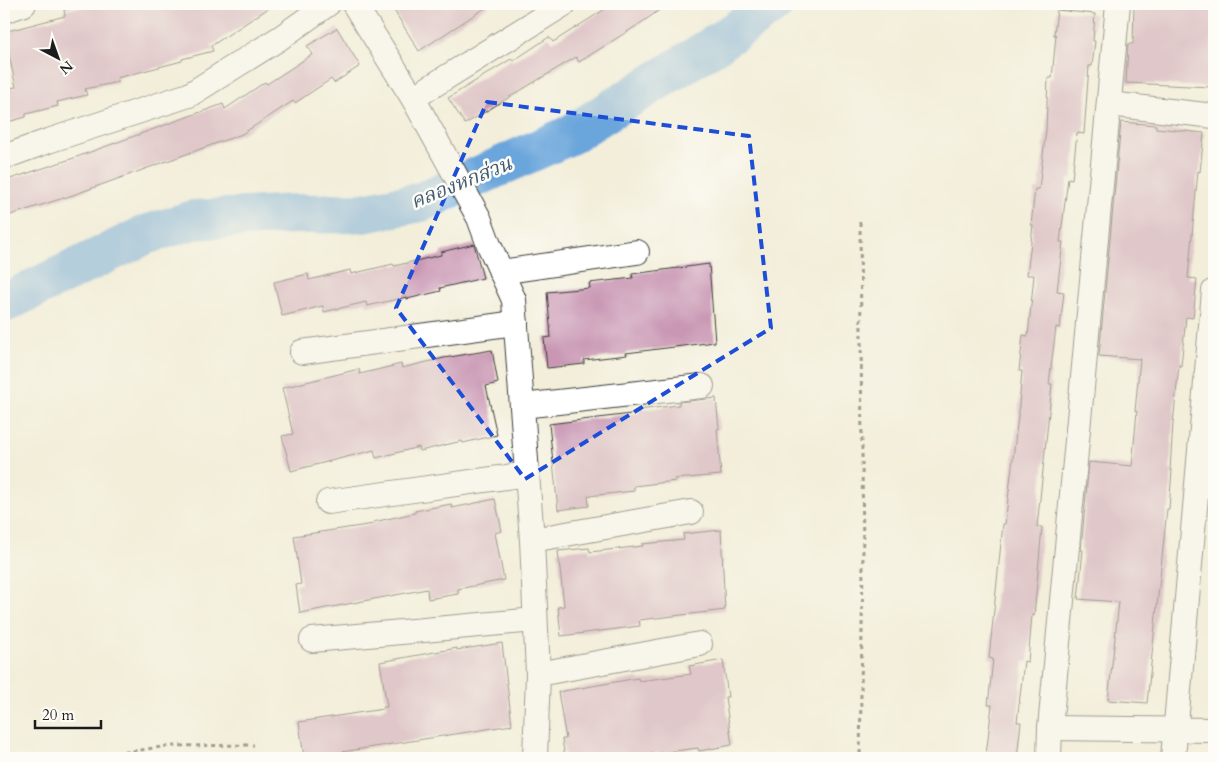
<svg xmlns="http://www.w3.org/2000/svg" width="1218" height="762" font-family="Cardo,'Noto Serif Thai',serif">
  <rect width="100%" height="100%" fill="#fdfcf7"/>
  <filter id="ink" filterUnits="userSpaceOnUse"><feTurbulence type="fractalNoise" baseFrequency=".02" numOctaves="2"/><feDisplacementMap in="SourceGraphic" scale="10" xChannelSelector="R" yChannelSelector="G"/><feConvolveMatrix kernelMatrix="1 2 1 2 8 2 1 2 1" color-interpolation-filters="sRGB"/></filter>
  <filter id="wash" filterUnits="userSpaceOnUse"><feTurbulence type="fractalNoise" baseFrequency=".0096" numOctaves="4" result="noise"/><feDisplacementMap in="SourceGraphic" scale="20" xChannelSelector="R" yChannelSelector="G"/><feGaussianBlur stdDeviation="1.12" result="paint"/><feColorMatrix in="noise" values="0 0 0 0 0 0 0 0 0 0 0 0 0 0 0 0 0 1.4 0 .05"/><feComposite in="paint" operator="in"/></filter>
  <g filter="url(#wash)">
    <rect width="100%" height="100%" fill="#f3eeda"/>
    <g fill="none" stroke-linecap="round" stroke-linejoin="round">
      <polyline stroke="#6aa6db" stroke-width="40" points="4,303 145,235 193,220 296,214 363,213 421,202 570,135 716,44 774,4"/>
    </g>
    <g id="blocks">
      <g fill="#c997b4">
        <polygon points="95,4 275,4 211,46 213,51 182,59 182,61 117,78 118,82 85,89 87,95 57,102 58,106 26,114 26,117 4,123 4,89 16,87 4,32 65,16 64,10"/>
        <polygon points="390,4 491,4 419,51"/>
        <polygon points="613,4 668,4 641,23 579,62 576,57 465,124 448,98 511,59 513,61 549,37 553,42"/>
        <polygon points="1134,4 1214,4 1214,39 1212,39 1211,87 1126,83 1128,44 1133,44"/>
        <polygon points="1057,10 1095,14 1093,41 1095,41 1092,66 1089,66 1084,134 1077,133 1072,179 1068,178 1060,242 1063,242 1057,291 1064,292 1060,328 1056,327 1049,384 1052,384 1037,527 1042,527 1034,616 1032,615 1028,662 1024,661 1017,722 1021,722 1017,758 986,755 992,705 988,705 993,659 989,658 1003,524 1005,524 1018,417 1022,371 1019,371 1023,335 1028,336 1034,275 1027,275 1033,225 1031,225 1035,189 1039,189 1046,130 1048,78 1052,78 1056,35 1054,35"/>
        <polygon points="337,28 360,66 334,83 331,79 295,103 293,101 242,134 73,195 4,217 4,181 71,159 223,104 225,109 265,82 267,84 313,54 307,46"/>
        <polygon points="1121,122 1156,125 1156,128 1204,133 1200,172 1198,171 1188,278 1197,279 1193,318 1186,317 1181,366 1179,365 1173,424 1170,470 1172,470 1169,509 1167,509 1147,703 1108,700 1119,602 1078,599 1083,550 1081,550 1089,462 1132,466 1137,411 1135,411 1140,359 1099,356"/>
        <polygon points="474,244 483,278 440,288 441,291 407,299 407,297 367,306 366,302 324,312 323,306 282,316 274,282 308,274 309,280 350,270 351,274 393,264 394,266 441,255 441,252"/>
        <polygon points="709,264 715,342 626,353 627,355 584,360 584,364 547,368 544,338 551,337 547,292 590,288 589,283 633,278 632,274"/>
        <polygon points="492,350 498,383 486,386 497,435 463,443 462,441 420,451 419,447 376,458 374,450 291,471 282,436 293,434 282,388 359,369 360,374 401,364 402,368 444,358"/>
        <polygon points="716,398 719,429 717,429 721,475 675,479 676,481 634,486 634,491 588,496 589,506 558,510 549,424 639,413 638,410 679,405 679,402"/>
        <polygon points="495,499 502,531 495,533 504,580 458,589 458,594 428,599 427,589 300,613 296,585 301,584 294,536 374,524 373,522 415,513 415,511 451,504 452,508"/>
        <polygon points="721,530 725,610 639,620 640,626 561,636 558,607 564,606 558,551 589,548 590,552 643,546 642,544 684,540 683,534"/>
        <polygon points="502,643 512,725 304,758 299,722 383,709 383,707 387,707 380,662 457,648 457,650"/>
        <polygon points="723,660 728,697 725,697 732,745 699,751 698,748 619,758 565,758 562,739 566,739 558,692 638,678 639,681 691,674 689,666"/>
      </g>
    </g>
  </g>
  <g filter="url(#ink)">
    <use href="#blocks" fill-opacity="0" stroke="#3c3c38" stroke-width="1"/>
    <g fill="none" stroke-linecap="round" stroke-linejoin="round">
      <g stroke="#3c3c38" stroke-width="26">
        <g id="street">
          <polyline points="354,4 413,98 479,218 489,245 514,300 532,540 538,674 535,758"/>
          <polyline points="4,11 24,4"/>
          <polyline points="413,98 564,4"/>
          <polyline points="1109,104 1214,116"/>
          <polyline points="4,157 48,141 189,95 280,38 328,4"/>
          <polyline points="501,272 637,252"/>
          <polyline points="302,352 516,323"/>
          <polyline points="522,406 702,386"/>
          <polyline points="328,502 527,474"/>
          <polyline points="532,540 691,512"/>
          <polyline points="312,640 535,620"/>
          <polyline points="538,674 700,644"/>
          <polyline points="1050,728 1214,730"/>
          <polyline points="1049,758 1050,728 1118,4"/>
          <polyline points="1173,758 1214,291"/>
        </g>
      </g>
      <g stroke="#3c3c38" stroke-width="3" stroke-dasharray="4 4" stroke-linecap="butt">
        <polyline points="860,222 863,564 860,758"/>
        <polyline points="85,758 168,746 254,745"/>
      </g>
      <use href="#street" stroke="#fff" stroke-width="24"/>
    </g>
  </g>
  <path d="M0 0H1218V762H0ZM 487,102 L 749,136 L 771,328 L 525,479 L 396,308 Z" fill="#f3eeda" fill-opacity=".55" fill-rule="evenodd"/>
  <path fill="none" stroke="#1d4ed8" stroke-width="4" stroke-dasharray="10 6" stroke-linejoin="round" d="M 487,102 L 749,136 L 771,328 L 525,479 L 396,308 Z"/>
  <g text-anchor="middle" stroke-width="5" stroke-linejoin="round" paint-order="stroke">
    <g font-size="20" font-style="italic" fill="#3f5a72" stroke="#fdfcf7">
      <text transform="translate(461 182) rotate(-22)" y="7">คลองหกส่วน</text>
    </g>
  </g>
  <rect width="1218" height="762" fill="none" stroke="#fdfcf7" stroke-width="20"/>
  <g transform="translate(58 58) rotate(139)" stroke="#fdfcf7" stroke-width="4" paint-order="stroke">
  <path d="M0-4L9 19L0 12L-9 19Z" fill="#1c1c1c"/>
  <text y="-8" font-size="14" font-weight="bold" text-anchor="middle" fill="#1c1c1c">N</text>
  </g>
  <path d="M35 720v8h66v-8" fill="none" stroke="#1c1c1c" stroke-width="2.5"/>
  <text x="42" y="720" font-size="15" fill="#1c1c1c" stroke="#fdfcf7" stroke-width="4" paint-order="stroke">20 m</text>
</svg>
